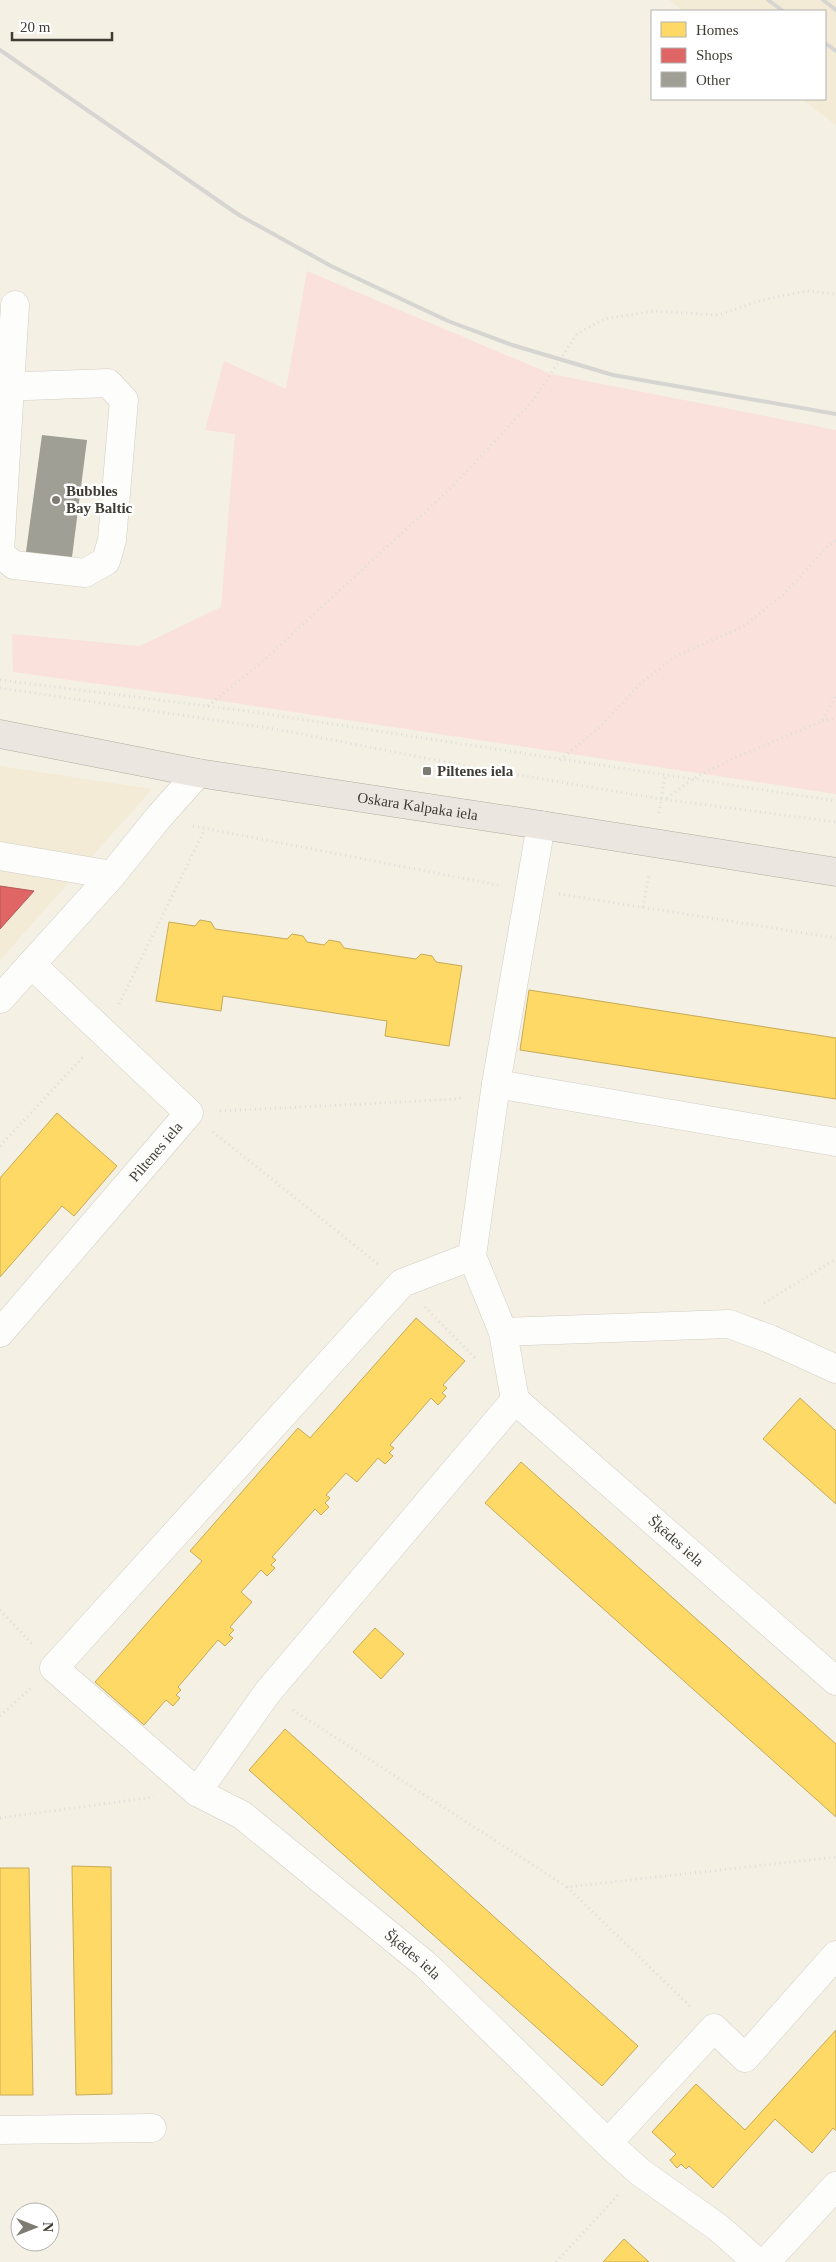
<svg xmlns="http://www.w3.org/2000/svg" width="836" height="2262" font-family="'Times New Roman',serif">
  <rect width="100%" height="100%" fill="#f4f0e4"/>
  <g fill="#f3ebd6">
    <polygon points="669,0 836,0 836,125 801,99 825,99 825,11 684,11"/>
    <polygon points="0,766 152,789 0,960"/>
  </g>
  <polygon fill="#fae1db" points="307,271 551,374 836,430 836,794 215,700 13,672 12,634 140,646 221,607 235,434 205,430 224,361 286,389"/>
  <g fill="#ffd966" stroke="#c5aa57">
    <polygon points="200,920 211,922 215,929 287,939 292,934 303,936 307,942 324,945 329,940 340,942 344,948 416,959 421,954 432,956 436,962 462,966 449,1046 385,1036 387,1021 223,996 221,1011 156,1001 169,922 195,926"/>
    <polygon points="529,990 836,1038 836,1099 520,1050"/>
    <polygon points="57,1113 117,1166 74,1216 62,1206 0,1277 0,1178"/>
    <polygon points="416,1318 465,1361 443,1385 447,1388 442,1393 446,1396 438,1405 431,1398 390,1445 394,1448 389,1453 393,1456 385,1464 378,1458 357,1482 346,1473 326,1495 330,1498 325,1503 329,1507 321,1515 315,1509 272,1557 276,1560 271,1565 275,1568 267,1576 261,1570 241,1592 252,1602 230,1627 234,1630 229,1635 233,1638 225,1646 218,1640 178,1687 181,1690 176,1695 180,1698 173,1706 166,1700 144,1725 95,1682 202,1561 190,1551 298,1428 310,1438"/>
    <polygon points="800,1398 836,1431 836,1504 763,1439"/>
    <polygon points="521,1462 836,1744 836,1817 485,1503"/>
    <polygon points="375,1628 404,1654 381,1679 353,1652"/>
    <polygon points="285,1729 638,2046 602,2086 249,1770"/>
    <polygon points="72,1866 111,1867 112,2094 76,2095"/>
    <polygon points="0,1868 29,1868 33,2095 0,2095"/>
    <polygon points="836,2030 836,2131 833,2128 812,2153 775,2119 713,2188 689,2166 686,2169 681,2164 677,2168 670,2160 676,2154 652,2132 696,2084 745,2130"/>
    <polygon points="624,2239 649,2262 603,2262"/>
  </g>
  <polygon fill="#e06666" stroke="#b05957" points="0,886 34,891 0,929"/>
  <polygon fill="#9f9f95" points="42,435 87,440 71,565 25,559"/>
  <g fill="none" stroke-linecap="round" stroke-linejoin="round">
    <g stroke="#d2cec5" stroke-width="29">
      <g id="minor">
        <polyline points="0,387 108,383 124,400 112,540 106,561 85,573 14,565 0,554"/>
        <polyline points="0,551 15,305"/>
        <polyline points="0,856 112,875"/>
        <polyline points="0,999 112,875 158,818 198,773"/>
        <polyline points="496,1084 836,1142"/>
        <polyline points="472,1256 503,1332 515,1400 267,1693 197,1792 54,1668 402,1283 472,1256 496,1084 541,825"/>
        <polyline points="503,1332 729,1324 770,1339 836,1369"/>
        <path id="s1" d="M 0,1333 L 189,1113 L 31,964"/>
        <path id="s2" d="M 515,1400 L 836,1681"/>
        <path id="s3" d="M 197,1792 L 242,1815 L 426,1965 L 611,2146 L 640,2172 L 720,2229 L 757,2262"/>
        <polyline points="0,2130 152,2128"/>
        <polyline points="608,2143 714,2028 745,2058 836,1955"/>
        <polyline points="766,2262 836,2186"/>
      </g>
    </g>
    <g stroke="#b5ab9f" stroke-width="29">
      <g id="major">
        <path id="s4" d="M 0,734 L 198,773 L 541,825 L 836,872"/>
      </g>
    </g>
    <g stroke="#deddda" stroke-width="3" stroke-dasharray="1 4" stroke-linecap="butt">
      <polyline points="0,680 247,711 836,801"/>
      <polyline points="0,688 281,730 477,768 661,799 836,822"/>
      <polyline points="208,706 263,661 452,487 534,399 577,334 604,319 655,311 719,315 762,300 807,291 836,294"/>
      <polyline points="822,721 836,718"/>
      <polyline points="560,760 600,727 641,683 676,656 744,626 783,595 827,547 836,540"/>
      <polyline points="667,798 691,780 734,758 822,721 836,695"/>
      <polyline points="659,813 665,776"/>
      <polyline points="193,826 498,885"/>
      <polyline points="559,894 836,938"/>
      <polyline points="643,907 649,874"/>
      <polyline points="119,1004 205,829"/>
      <polyline points="220,1111 458,1099 463,1097"/>
      <polyline points="213,1132 378,1264"/>
      <polyline points="0,1146 84,1056"/>
      <polyline points="764,1303 836,1259"/>
      <polyline points="425,1307 475,1358"/>
      <polyline points="0,1610 33,1645"/>
      <polyline points="293,1710 567,1887 836,1857"/>
      <polyline points="0,1716 31,1688"/>
      <polyline points="0,1818 154,1797"/>
      <polyline points="567,1887 692,2008"/>
      <polyline points="556,2262 619,2194"/>
    </g>
    <use href="#minor" stroke="#fdfdfb" stroke-width="28"/>
    <use href="#major" stroke="#ece6e1" stroke-width="28"/>
    <g stroke="#d6d5d1" stroke-width="4">
      <polyline points="768,0 783,11"/>
      <polyline points="823,0 836,10"/>
      <polyline points="825,43 836,51"/>
      <polyline points="0,50 239,215 331,266 448,321 512,345 613,375 836,414"/>
    </g>
  </g>
  <g fill="#7e7b72" stroke="#fff" stroke-width="2">
    <circle cx="56" cy="500" r="5"/>
    <rect x="422" y="766" width="10" height="10" rx="2.5"/>
  </g>
  <g text-anchor="middle" stroke-width="5" stroke-linejoin="round" paint-order="stroke">
    <g font-size="15" font-weight="bold" fill="#3f3c34" stroke="#fff" text-anchor="start">
      <text x="66" y="496">Bubbles<tspan x="66" dy="17">Bay Baltic</tspan></text>
      <text x="437" y="776">Piltenes iela</text>
    </g>
    <g font-size="15" fill="#3f3c34" stroke="#fff">
      <text dy="5" stroke="none"><textPath href="#s4" startOffset="424">Oskara Kalpaka iela</textPath></text>
      <text dy="5" stroke="none"><textPath href="#s1" startOffset="239">Piltenes iela</textPath></text>
      <text dy="5" stroke="none"><textPath href="#s2" startOffset="214">Šķēdes iela</textPath></text>
      <text dy="5" stroke="none"><textPath href="#s3" startOffset="271">Šķēdes iela</textPath></text>
    </g>
  </g>
  <rect x="651" y="10" width="175" height="90" fill="#ffffff" stroke="#b2b1ae"/>
  <rect x="661" y="22" width="25" height="15" fill="#ffd966" stroke="#b2b1ae"/>
  <text x="696" y="35" font-size="15" fill="#3f3c34">Homes</text>
  <rect x="661" y="48" width="25" height="15" fill="#e06666" stroke="#b2b1ae"/>
  <text x="696" y="60" font-size="15" fill="#3f3c34">Shops</text>
  <rect x="661" y="72" width="25" height="15" fill="#9f9f95" stroke="#b2b1ae"/>
  <text x="696" y="85" font-size="15" fill="#3f3c34">Other</text>
  <g transform="translate(35 2227) rotate(90)"><circle r="24" fill="#ffffff" stroke="#b2b1ae"/>
  <path d="M0-4L9 19L0 12L-9 19Z" fill="#7e7b72"/>
  <text y="-8" font-size="14" font-weight="bold" text-anchor="middle" fill="#3f3c34">N</text>
  </g>
  <path d="M12 32v8h100v-8" fill="none" stroke="#3f3c34" stroke-width="2.5"/>
  <text x="20" y="32" font-size="15" fill="#3f3c34" stroke="#ffffff" stroke-width="4" paint-order="stroke">20 m</text>
</svg>
